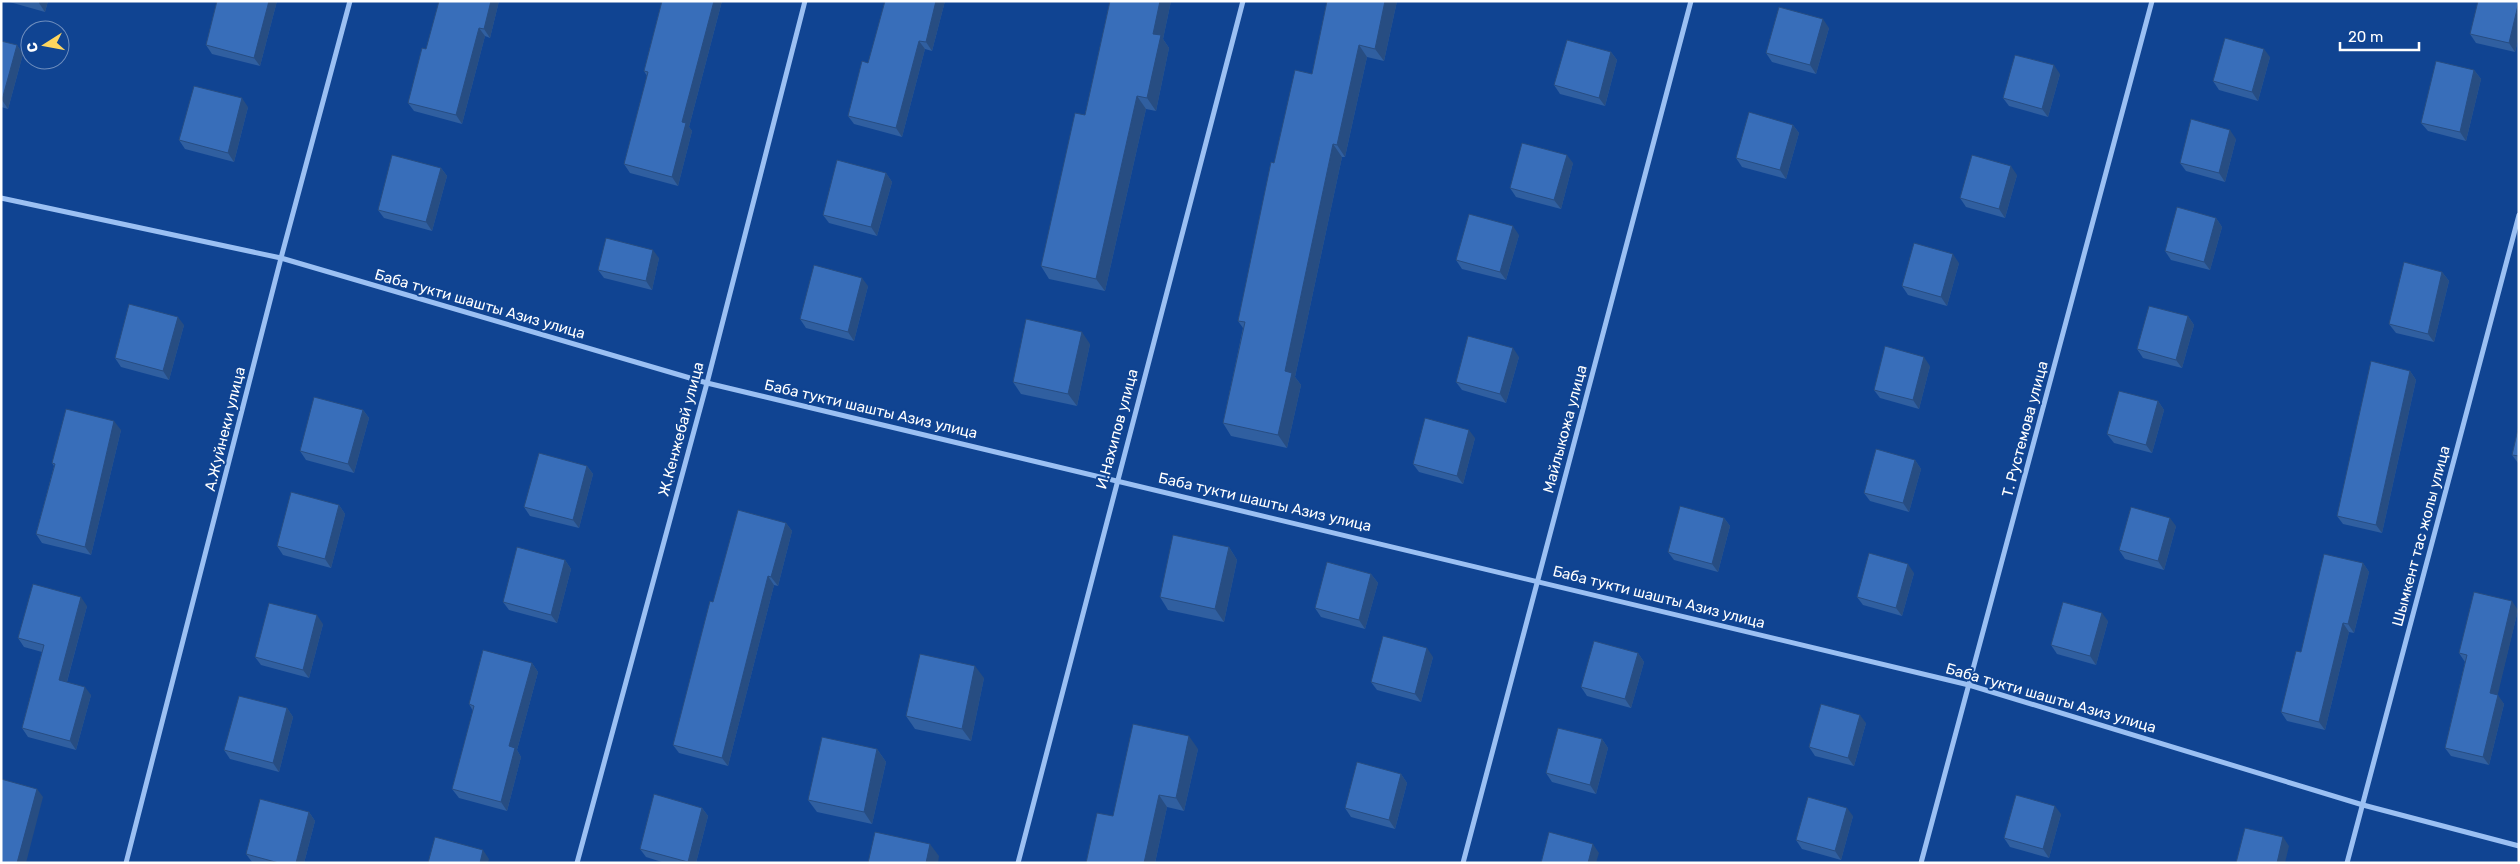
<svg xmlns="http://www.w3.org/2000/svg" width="2520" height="864" font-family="Rubik,sans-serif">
  <rect width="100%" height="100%" fill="#104492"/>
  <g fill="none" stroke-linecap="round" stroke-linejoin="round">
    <g stroke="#9bc0f3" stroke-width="5">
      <polyline points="1,198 281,258 707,383 1969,685 2363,805 2519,846"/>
      <polyline points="126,863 281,258 350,1"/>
      <polyline points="577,863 707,383 805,1"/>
      <polyline points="1018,863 1243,1"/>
      <polyline points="1463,863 1691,1"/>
      <polyline points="1921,863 2152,1"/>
      <polyline points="2347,863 2519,215"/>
    </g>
  </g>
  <g fill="#305fa0">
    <polygon points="6,1 48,1 45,12"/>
    <polygon points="217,1 277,1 260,66 212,54 206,45"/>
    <polygon points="499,1 490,38 485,36 462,124 414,111 408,103 426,49"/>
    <polygon points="662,1 722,1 689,127 692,131 678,186 630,173 624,164 647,76 644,71"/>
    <polygon points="945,1 932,51 925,49 902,137 854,124 848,116 868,63"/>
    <polygon points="1110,1 1171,1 1163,39 1169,48 1156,111 1146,109 1105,291 1049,279 1041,266 1085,115"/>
    <polygon points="1327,1 1397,1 1384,61 1367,57 1345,157 1342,157 1295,377 1301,385 1287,448 1231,436 1223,423 1243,328 1238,321 1274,163 1312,74"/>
    <polygon points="2519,1 2519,36 2515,52 2476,43 2470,34"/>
    <polygon points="1829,28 1816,74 1772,62 1766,53"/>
    <polygon points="1,41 17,45 23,54 8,109 1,107"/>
    <polygon points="1611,52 1617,60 1605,106 1560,94 1554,85"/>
    <polygon points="2270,57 2258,101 2219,90 2213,81"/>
    <polygon points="2474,70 2481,79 2466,141 2428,131 2421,123"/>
    <polygon points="2060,74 2048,117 2009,106 2003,98"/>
    <polygon points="248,107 234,162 185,149 179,140"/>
    <polygon points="1793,125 1799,133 1786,179 1742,167 1736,158"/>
    <polygon points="2236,139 2225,182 2186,171 2180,163"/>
    <polygon points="1573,163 1561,209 1516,197 1510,188"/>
    <polygon points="441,168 447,176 432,231 384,218 378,210"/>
    <polygon points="886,173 892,182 877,236 829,223 823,215"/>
    <polygon points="2017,175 2005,218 1966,207 1960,198"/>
    <polygon points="2216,218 2222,227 2210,270 2171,260 2165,251"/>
    <polygon points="1519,235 1506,280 1462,269 1456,260"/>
    <polygon points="659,258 652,290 604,278 598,270"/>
    <polygon points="1959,263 1947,306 1908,295 1902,286"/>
    <polygon points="2442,272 2449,281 2434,342 2396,333 2389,324"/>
    <polygon points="868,286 854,341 806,328 800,319"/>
    <polygon points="2188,316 2194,325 2182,368 2143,358 2137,349"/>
    <polygon points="184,325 169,380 121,367 115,358"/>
    <polygon points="1090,344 1077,406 1021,394 1013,382"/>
    <polygon points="1519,357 1506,403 1462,390 1456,382"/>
    <polygon points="1930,366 1919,409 1880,398 1874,390"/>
    <polygon points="2410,371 2416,380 2382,533 2343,524 2337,516"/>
    <polygon points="2158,401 2164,410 2152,453 2114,443 2107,434"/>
    <polygon points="363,410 369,418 354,473 306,460 300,451"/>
    <polygon points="121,430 91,555 42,543 36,534 54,466 52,463"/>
    <polygon points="1475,438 1463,484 1419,472 1413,464"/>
    <polygon points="2512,455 2519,456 2519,464 2518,463"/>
    <polygon points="1915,460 1921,469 1909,512 1870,501 1864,493"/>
    <polygon points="587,466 593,474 579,528 530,516 524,507"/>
    <polygon points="339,505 345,514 331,568 283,555 277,546"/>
    <polygon points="1724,518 1730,526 1718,572 1674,560 1668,552"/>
    <polygon points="786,523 792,531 778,586 774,585 728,766 679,753 673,745"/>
    <polygon points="2176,526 2164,570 2125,559 2119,550"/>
    <polygon points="1229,547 1237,560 1224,622 1168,610 1160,597"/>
    <polygon points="565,560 571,569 557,623 509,610 503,602"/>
    <polygon points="2363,563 2369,572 2354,633 2349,632 2325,730 2287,721 2281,712 2301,652"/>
    <polygon points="1914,573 1902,616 1863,605 1857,597"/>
    <polygon points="1371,574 1378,583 1365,629 1321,617 1315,608"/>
    <polygon points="87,606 67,682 91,695 76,750 28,737 22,728 42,652 24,647 18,638"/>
    <polygon points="2518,610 2497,695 2504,704 2489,765 2451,756 2445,748 2465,662 2459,653"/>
    <polygon points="2108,621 2096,665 2057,654 2051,645"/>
    <polygon points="323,624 309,678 261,665 255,657"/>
    <polygon points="1638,653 1644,662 1631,708 1587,696 1581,687"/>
    <polygon points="1433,657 1421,702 1377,690 1371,682"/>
    <polygon points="532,663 538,672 517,750 521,757 507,811 459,798 452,789 473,711 469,704"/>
    <polygon points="984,678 971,741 915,729 906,716"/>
    <polygon points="287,708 293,717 279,772 230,759 224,750"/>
    <polygon points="1866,723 1854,766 1815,756 1809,747"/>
    <polygon points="1602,739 1608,748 1596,794 1552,782 1546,773"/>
    <polygon points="877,749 886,762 872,824 817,812 808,800"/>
    <polygon points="1198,749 1184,811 1167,807 1155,863 1086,863 1113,816"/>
    <polygon points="1401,774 1407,783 1395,829 1351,817 1345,808"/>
    <polygon points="702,808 708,816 696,863 665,863 646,857 640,849"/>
    <polygon points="309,812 315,821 304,863 252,862 246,854"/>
    <polygon points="2061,814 2049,858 2010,847 2004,838"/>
    <polygon points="1853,816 1841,860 1802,849 1796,840"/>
  </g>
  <g fill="#274d82">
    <polygon points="39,1 48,1 45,12 39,3"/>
    <polygon points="269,1 277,1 260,66 254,58"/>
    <polygon points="491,1 499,1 490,38 484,29"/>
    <polygon points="714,1 722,1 689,127 692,131 678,186 672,177 682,122"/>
    <polygon points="936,1 945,1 932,51 926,42"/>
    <polygon points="1160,1 1171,1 1163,39 1169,48 1156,111 1147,98 1153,34"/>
    <polygon points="1385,1 1397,1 1384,61 1375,49"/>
    <polygon points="2519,2 2519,36 2515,52 2509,43"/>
    <polygon points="1823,19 1829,28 1816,74 1810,65"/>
    <polygon points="479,28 485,36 462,124 456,115"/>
    <polygon points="919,41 925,49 902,137 896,128"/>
    <polygon points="17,45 23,54 8,109 2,100"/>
    <polygon points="1359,45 1367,57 1345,157 1337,145"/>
    <polygon points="2264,49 2270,57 2258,101 2252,92"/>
    <polygon points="1611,52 1617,60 1605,106 1599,98"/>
    <polygon points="2054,65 2060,74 2048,117 2042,109"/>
    <polygon points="2474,70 2481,79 2466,141 2460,132"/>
    <polygon points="1137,96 1146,109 1105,291 1096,279"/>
    <polygon points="242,98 248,107 234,162 228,153"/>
    <polygon points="1793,125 1799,133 1786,179 1780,170"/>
    <polygon points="2230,130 2236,139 2225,182 2219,173"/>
    <polygon points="1333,144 1342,157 1295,377 1301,385 1287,448 1278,435 1285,371"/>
    <polygon points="1567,155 1573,163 1561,209 1554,200"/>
    <polygon points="2011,166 2017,175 2005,218 1999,209"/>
    <polygon points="441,168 447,176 432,231 426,222"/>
    <polygon points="886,173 892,182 877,236 871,227"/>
    <polygon points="2216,218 2222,227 2210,270 2204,262"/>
    <polygon points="1513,226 1519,235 1506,280 1500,272"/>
    <polygon points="653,250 659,258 652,290 646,281"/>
    <polygon points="1953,254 1959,263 1947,306 1941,297"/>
    <polygon points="2442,272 2449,281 2434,342 2428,334"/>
    <polygon points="862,278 868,286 854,341 848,332"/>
    <polygon points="2188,316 2194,325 2182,368 2176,360"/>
    <polygon points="178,317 184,325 169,380 163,371"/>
    <polygon points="1082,332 1090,344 1077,406 1068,394"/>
    <polygon points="1513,348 1519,357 1506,403 1500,394"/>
    <polygon points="1924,357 1930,366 1919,409 1913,400"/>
    <polygon points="2410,371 2416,380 2382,533 2376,525"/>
    <polygon points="2158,401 2164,410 2152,453 2146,445"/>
    <polygon points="363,410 369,418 354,473 348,464"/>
    <polygon points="114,421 121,430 91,555 85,547"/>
    <polygon points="1469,430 1475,438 1463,484 1457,476"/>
    <polygon points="1915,460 1921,469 1909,512 1903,503"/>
    <polygon points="587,466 593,474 579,528 573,520"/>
    <polygon points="339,505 345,514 331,568 325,559"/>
    <polygon points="1724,518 1730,526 1718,572 1712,564"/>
    <polygon points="2170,518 2176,526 2164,570 2158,561"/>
    <polygon points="786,523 792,531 778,586 771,577"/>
    <polygon points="1229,547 1237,560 1224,622 1215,609"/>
    <polygon points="565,560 571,569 557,623 551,615"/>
    <polygon points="2363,563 2369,572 2354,633 2348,624"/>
    <polygon points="1908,564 1914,573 1902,616 1896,608"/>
    <polygon points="1371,574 1378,583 1365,629 1359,620"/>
    <polygon points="768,576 774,585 728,766 722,758"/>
    <polygon points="81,597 87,606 65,689 59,680"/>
    <polygon points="2512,601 2518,610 2496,702 2490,693"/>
    <polygon points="2102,613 2108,621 2096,665 2090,656"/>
    <polygon points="317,615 323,624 309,678 303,670"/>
    <polygon points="2343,623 2349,632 2325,730 2319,722"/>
    <polygon points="1427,648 1433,657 1421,702 1415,694"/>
    <polygon points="1638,653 1644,662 1631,708 1625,699"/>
    <polygon points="532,663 538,672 517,750 521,757 507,811 501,802 509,746"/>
    <polygon points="975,666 984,678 971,741 962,729"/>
    <polygon points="85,687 91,695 76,750 70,741"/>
    <polygon points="2498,695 2504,704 2489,765 2483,757"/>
    <polygon points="287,708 293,717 279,772 273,763"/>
    <polygon points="1860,715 1866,723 1854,766 1848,758"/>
    <polygon points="1189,736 1198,749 1184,811 1176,798"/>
    <polygon points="1602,739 1608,748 1596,794 1590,785"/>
    <polygon points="877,749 886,762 872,824 864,812"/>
    <polygon points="1401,774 1407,783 1395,829 1389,820"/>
    <polygon points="37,789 43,797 26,863 17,863"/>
    <polygon points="1159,795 1167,807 1155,863 1144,863"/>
    <polygon points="2055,806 2061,814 2049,858 2043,849"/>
    <polygon points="702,808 708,816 696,863 689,863 688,862"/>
    <polygon points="1847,808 1853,816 1841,860 1835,851"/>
    <polygon points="309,812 315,821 304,863 296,863"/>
    <polygon points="2283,837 2289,846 2285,863 2277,863"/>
    <polygon points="930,844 939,856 938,863 926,863"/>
    <polygon points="1593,844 1599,853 1596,863 1588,863"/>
    <polygon points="483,850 489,859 488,863 480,863"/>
  </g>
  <g fill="#386eba" stroke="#274d82">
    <polygon points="217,1 269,1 254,58 206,45"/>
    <polygon points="439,1 491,1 484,29 479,28 456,115 408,103 422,48 426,49"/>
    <polygon points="662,1 714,1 682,122 686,123 672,177 624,164 648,72 644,71"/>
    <polygon points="885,1 936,1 926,42 919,41 896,128 848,116 862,61 868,63"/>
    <polygon points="1110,1 1160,1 1153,34 1161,35 1147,98 1137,96 1096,279 1041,266 1075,113 1085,115"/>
    <polygon points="1327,1 1385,1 1375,49 1359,45 1337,145 1333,144 1285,371 1292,373 1278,435 1223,423 1245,322 1238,321 1271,162 1274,163 1295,70 1312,74"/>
    <polygon points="2478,1 2519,1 2509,43 2470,34"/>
    <polygon points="1779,7 1823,19 1810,65 1766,53"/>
    <polygon points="2225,38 2264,49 2252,92 2213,81"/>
    <polygon points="1567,40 1611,52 1599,98 1554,85"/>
    <polygon points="1,41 17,45 2,100 1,100"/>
    <polygon points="2015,55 2054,65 2042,109 2003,98"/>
    <polygon points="2436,61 2474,70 2460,132 2421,123"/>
    <polygon points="194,86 242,98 228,153 179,140"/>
    <polygon points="1749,112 1793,125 1780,170 1736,158"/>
    <polygon points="2191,119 2230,130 2219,173 2180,163"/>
    <polygon points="1522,143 1567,155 1554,200 1510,188"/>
    <polygon points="392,155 441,168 426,222 378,210"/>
    <polygon points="1972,155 2011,166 1999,209 1960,198"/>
    <polygon points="837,160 886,173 871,227 823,215"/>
    <polygon points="2177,207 2216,218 2204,262 2165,251"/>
    <polygon points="1469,214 1513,226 1500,272 1456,260"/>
    <polygon points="606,238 653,250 646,281 598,270"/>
    <polygon points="1914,243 1953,254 1941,297 1902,286"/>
    <polygon points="2404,262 2442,272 2428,334 2389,324"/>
    <polygon points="814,265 862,278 848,332 800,319"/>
    <polygon points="129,304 178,317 163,371 115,358"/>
    <polygon points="2149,306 2188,316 2176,360 2137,349"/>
    <polygon points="1026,319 1082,332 1068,394 1013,382"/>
    <polygon points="1468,336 1513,348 1500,394 1456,382"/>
    <polygon points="1885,346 1924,357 1913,400 1874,390"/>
    <polygon points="2371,361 2410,371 2376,525 2337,516"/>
    <polygon points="2119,391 2158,401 2146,445 2107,434"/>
    <polygon points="314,397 363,410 348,464 300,451"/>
    <polygon points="66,409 114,421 85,547 36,534 55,464 52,463"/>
    <polygon points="1425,418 1469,430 1457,476 1413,464"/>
    <polygon points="2519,425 2519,456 2512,455"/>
    <polygon points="1876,449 1915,460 1903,503 1864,493"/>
    <polygon points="539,453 587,466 573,520 524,507"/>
    <polygon points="291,492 339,505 325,559 277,546"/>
    <polygon points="1680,506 1724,518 1712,564 1668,552"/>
    <polygon points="2131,507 2170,518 2158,561 2119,550"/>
    <polygon points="738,510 786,523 771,577 768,576 722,758 673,745 710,601 713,602"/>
    <polygon points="1173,535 1229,547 1215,609 1160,597"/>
    <polygon points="517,547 565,560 551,615 503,602"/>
    <polygon points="1869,553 1908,564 1896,608 1857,597"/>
    <polygon points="2324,554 2363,563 2348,624 2343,623 2319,722 2281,712 2296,651 2301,652"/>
    <polygon points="1327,562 1371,574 1359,620 1315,608"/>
    <polygon points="33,584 81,597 59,680 85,687 70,741 22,728 44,645 18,638"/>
    <polygon points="2474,592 2512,601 2490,693 2498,695 2483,757 2445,748 2467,655 2459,653"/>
    <polygon points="2063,602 2102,613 2090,656 2051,645"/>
    <polygon points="269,603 317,615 303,670 255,657"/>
    <polygon points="1383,636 1427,648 1415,694 1371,682"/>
    <polygon points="1594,641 1638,653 1625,699 1581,687"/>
    <polygon points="483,650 532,663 509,746 515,748 501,802 452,789 474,706 469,704"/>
    <polygon points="920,654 975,666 962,729 906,716"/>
    <polygon points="239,696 287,708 273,763 224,750"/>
    <polygon points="1821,704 1860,715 1848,758 1809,747"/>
    <polygon points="1133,724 1189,736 1176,798 1159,795 1144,863 1086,863 1097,813 1113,816"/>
    <polygon points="1558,728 1602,739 1590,785 1546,773"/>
    <polygon points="822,737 877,749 864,812 808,800"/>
    <polygon points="1357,762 1401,774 1389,820 1345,808"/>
    <polygon points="1,779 37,789 17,863 1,863"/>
    <polygon points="654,794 702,808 688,862 640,849"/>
    <polygon points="2016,795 2055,806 2043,849 2004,838"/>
    <polygon points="1808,797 1847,808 1835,851 1796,840"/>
    <polygon points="260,799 309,812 296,863 279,863 246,854"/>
    <polygon points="2245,828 2283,837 2277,863 2236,863"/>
    <polygon points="875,832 930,844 926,863 868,863"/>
    <polygon points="1549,832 1593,844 1588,863 1541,863"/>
    <polygon points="435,837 483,850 480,863 428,863"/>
  </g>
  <g text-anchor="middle" stroke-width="4" stroke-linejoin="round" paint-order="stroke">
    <g font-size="15" fill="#fff" stroke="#104492">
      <text transform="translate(480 304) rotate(16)" y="5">Баба тукти шашты Азиз улица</text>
      <text transform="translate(871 409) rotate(13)" y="5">Баба тукти шашты Азиз улица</text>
      <text transform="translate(225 429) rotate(-76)" y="5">А.Жуйнеки улица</text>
      <text transform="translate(681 429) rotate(-75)" y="5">Ж.Кенжебай улица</text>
      <text transform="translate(1117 429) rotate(-75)" y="5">И.Нахипов улица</text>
      <text transform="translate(1565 429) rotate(-75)" y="5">Майлыкожа улица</text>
      <text transform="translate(2025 429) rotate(-75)" y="5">Т. Рустемова улица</text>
      <text transform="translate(1265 502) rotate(13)" y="5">Баба тукти шашты Азиз улица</text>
      <text transform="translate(2421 536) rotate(-75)" y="5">Шымкент тас жолы улица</text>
      <text transform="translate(1659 597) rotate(14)" y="5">Баба тукти шашты Азиз улица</text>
      <text transform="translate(2051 698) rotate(16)" y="5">Баба тукти шашты Азиз улица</text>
    </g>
  </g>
  <rect width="2520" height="864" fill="none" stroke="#ffffff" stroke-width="5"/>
  <g transform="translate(45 45) rotate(259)"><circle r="24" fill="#104492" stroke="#708fbe"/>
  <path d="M0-4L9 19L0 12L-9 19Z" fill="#ffd65e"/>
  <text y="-8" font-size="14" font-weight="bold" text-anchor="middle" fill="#ffffff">С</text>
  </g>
  <path d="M2340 42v8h79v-8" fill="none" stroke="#ffffff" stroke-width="2.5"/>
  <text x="2348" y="42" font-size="15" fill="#ffffff" stroke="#104492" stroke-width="4" paint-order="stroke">20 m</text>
</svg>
